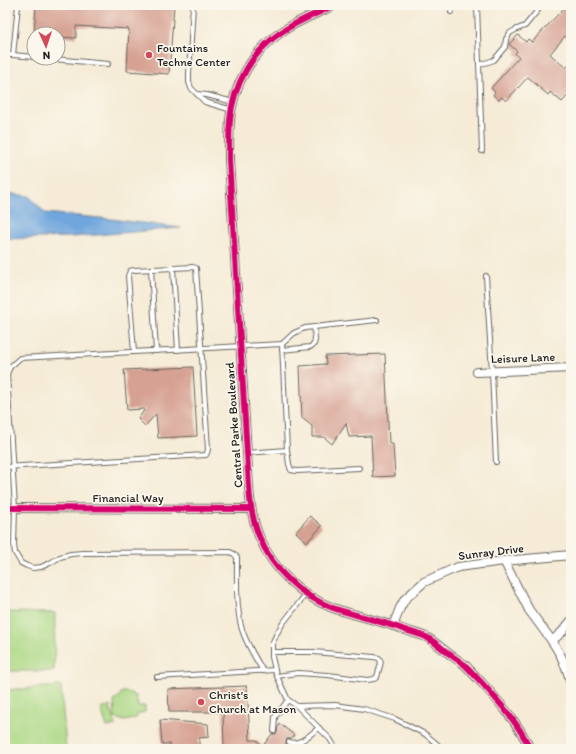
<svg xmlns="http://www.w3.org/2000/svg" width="576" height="754" font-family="Itim,sans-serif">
  <rect width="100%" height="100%" fill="#fbf7ec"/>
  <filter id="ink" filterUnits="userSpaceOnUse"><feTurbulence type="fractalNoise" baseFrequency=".025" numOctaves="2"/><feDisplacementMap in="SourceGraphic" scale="8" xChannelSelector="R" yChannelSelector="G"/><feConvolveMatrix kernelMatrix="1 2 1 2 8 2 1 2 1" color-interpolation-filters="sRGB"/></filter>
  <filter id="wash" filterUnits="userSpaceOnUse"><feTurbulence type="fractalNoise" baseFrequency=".012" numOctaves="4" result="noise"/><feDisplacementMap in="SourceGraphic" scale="16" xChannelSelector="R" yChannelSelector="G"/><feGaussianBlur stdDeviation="0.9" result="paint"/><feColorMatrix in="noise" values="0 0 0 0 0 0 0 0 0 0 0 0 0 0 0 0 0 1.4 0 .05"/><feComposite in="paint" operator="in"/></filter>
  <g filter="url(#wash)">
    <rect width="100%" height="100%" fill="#f5ebd6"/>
    <g fill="#acd885" stroke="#647a50">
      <polygon points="5,612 55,613 54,671 5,671"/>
      <polygon points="61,686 66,749 5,749 5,690"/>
      <polygon points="122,692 128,692 136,696 138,706 145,706 145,712 138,714 136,718 125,721 115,718 114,701 119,697"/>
      <polygon points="110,706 116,725 107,727 101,709"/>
    </g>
    <polygon fill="#70a6dd" stroke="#46617c" points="5,193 29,196 45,213 111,219 181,228 72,237 5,239"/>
    <g id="blocks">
      <g fill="#d6a193">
        <polygon points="36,5 174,5 169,74 127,71 129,29 76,26 76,38 58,37 58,34 34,34"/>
        <polygon points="564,8 571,15 571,41 565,36 550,54 566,68 571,62 571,92 562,102 550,92 548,95 528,77 506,101 502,97 499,100 493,95 495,92 491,88 519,57 515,54 517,51 509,44 518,35 526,42 528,39 532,42"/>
        <polygon points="385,354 389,444 393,444 395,476 373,477 371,436 349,437 346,423 332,444 324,437 312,437 312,426 302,418 300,366 326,364 325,356"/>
        <polygon points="193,367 197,436 158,438 156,414 145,426 138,419 145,409 127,410 124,370"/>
        <polygon points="310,516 322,526 307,542 296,532"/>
        <polygon points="247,686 250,740 257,740 262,747 272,734 274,734 277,733 278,727 280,724 294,735 291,739 287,739 286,742 286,744 282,749 224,749 223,712 169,712 168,689"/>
        <polygon points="160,720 208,724 209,737 199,738 199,749 171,749 170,744 162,744"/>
      </g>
    </g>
  </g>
  <g filter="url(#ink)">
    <use href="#blocks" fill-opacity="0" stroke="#68645d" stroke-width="1"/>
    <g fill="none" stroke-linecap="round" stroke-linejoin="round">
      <g stroke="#68645d" stroke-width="6">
        <g id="lane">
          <polyline points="193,5 189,74 189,82 191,88 205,102 232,110"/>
          <polyline points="477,5 482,151"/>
          <polyline points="451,12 453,7 455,5"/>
          <polyline points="5,55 13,55 18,5"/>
          <polyline points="13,55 34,57"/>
          <polyline points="43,58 108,64"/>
          <polyline points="479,65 494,60 505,47 506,39 510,33 517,29 525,26 542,5"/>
          <polyline points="197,94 207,95 233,102"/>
          <polyline points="173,268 178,350"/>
          <polyline points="151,269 156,351"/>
          <polyline points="486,276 492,372 496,462"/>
          <polyline points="282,344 294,333 305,328 377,320"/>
          <polyline points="282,350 310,347 314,344 315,340 314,327"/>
          <polyline points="287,450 289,464 291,470 297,471 359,468"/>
          <path d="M 247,453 L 287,450 L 282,344 L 20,358 L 10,367 L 7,374 L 15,508 L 14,545 L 15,553 L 21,563 L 27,566 L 33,568 L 41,567 L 50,563 L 60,557 L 71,554 L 82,553 L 230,552 L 234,554 L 237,557 C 237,580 236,604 241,626 C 245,642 255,657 263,671"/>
          <polyline points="5,467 206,455 207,453 208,449 196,268 193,267 134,270 130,271 128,276 134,352"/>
          <polyline points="306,594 283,623 277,633 272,644 272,657 276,674 288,700 297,706 330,739 336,749"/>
          <polyline points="272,652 313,652 374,657 379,658 381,662 377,677 374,679 367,680 328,675 298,673 277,676"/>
          <polyline points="157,677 275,670"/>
          <polyline points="297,706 335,705 364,709 395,719 425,734 443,749"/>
          <polyline points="274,731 275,717 288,700"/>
          <path d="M 289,742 C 300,746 310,734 319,728"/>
        </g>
      </g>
      <g stroke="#68645d" stroke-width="10">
        <g id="street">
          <path d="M 335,5 C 318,13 299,20 283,31 C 253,50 233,85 230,120 C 229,134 229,147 229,160 L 247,453 C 249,480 248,510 259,536 C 272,569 301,596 333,608 C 354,615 376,620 397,627 C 406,631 417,633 426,637 C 432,640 438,645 443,649 C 450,655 458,660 465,665 C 471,671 476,677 482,683 C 500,703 519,724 530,749"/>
          <polyline points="477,372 571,368"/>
          <polyline points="5,508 251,509"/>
          <polyline points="504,561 529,610 552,641 561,656 567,670 571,684"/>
          <polyline points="393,626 400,608 405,599 424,582 458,567 504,561 571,555"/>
          <polyline points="552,641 562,632 571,621"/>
        </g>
      </g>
      <use href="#lane" stroke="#fff" stroke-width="4"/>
      <use href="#street" stroke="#fff" stroke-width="8"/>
      <g stroke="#fbf7ec" stroke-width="8">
        <g id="cycleway">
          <path d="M 335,5 C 318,13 299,20 283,31 C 253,50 233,85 230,120 C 229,134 229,147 229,160 L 247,453 C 249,480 248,510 259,536 C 272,569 301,596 333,608 C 354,615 376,620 397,627 C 406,631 417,633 426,637 C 432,640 438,645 443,649 C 450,655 458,660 465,665 C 471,671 476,677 482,683 C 500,703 519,724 530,749"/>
          <polyline points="5,508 251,509"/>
        </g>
      </g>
      <use href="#cycleway" stroke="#d6006c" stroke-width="6"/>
    </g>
  </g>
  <g fill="#d1495b" stroke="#fbf7ec" stroke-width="1.5">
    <circle cx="149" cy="55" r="4"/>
    <circle cx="201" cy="702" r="4"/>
  </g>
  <g text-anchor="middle" stroke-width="3.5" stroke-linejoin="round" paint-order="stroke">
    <g font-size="12" fill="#1c1c1c" stroke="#fbf7ec" text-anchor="start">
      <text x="157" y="52">Fountains<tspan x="157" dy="14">Techne Center</tspan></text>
      <text x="209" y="699">Christ’s<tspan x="209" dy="14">Church at Mason</tspan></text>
    </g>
    <g font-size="12" fill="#1c1c1c" stroke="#fbf7ec">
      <text transform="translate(523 358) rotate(-2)" y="4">Leisure Lane</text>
      <text transform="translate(234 425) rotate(-94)" y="4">Central Parke Boulevard</text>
      <text x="128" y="502">Financial Way</text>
      <text transform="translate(491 552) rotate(-7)" y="4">Sunray Drive</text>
    </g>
  </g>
  <rect width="576" height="754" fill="none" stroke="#fbf7ec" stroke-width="20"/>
  <g transform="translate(46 46) rotate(177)"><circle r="19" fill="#fbf7ec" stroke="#a29f99"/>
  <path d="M0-3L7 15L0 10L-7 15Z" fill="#d1495b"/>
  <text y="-6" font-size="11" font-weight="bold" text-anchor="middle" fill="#1c1c1c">N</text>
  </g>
</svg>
